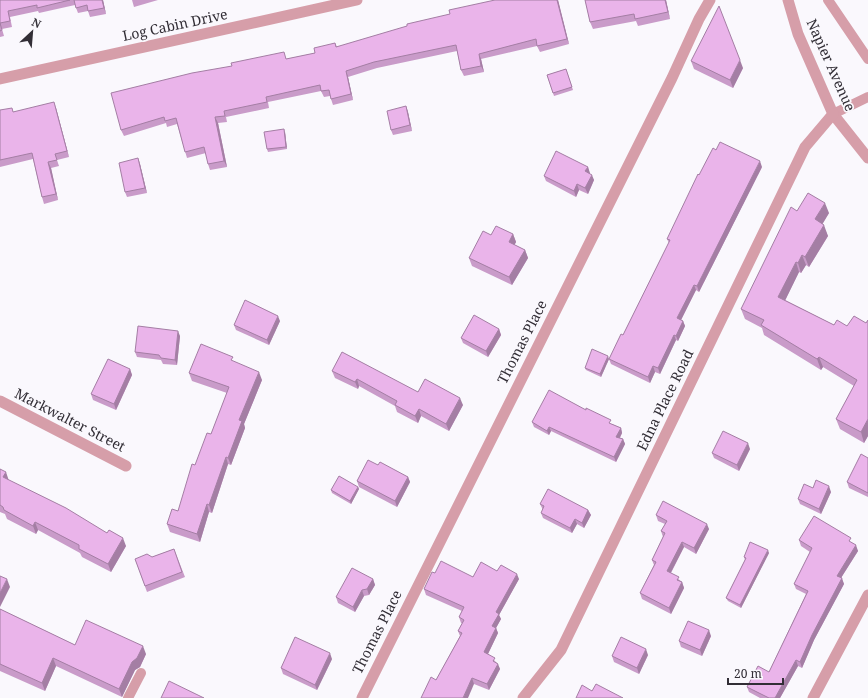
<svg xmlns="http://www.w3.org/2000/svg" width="868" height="698" font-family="'Noto Serif',serif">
  <rect width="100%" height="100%" fill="#faf8fd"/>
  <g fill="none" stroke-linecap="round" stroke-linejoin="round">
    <g stroke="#d69ea9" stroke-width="10">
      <polyline points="828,0 868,59"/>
      <polyline points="833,114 868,97"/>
      <polyline points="128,698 141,673"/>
    </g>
    <g stroke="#d69ea9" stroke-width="11">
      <polyline points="0,401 126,466"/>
      <polyline points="362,698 672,78 699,19 710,0"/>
      <polyline points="813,698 868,595"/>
    </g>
    <g stroke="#d69ea9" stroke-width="11">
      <polyline points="788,0 798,34 833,114 868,158"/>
      <polyline points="0,79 357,0"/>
      <polyline points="523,698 561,650 805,147 833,114"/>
    </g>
  </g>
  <g fill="#c99bc9">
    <polygon points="0,0 103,0 106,14 90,17 88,11 78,13 75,5 39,13 38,11 10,17 12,27 2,29 4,36 0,37"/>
    <polygon points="132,0 158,0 134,7"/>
    <polygon points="558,0 569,44 540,52 537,46 481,59 484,72 464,76 461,70 457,51 377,68 348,77 353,100 333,105 330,96 324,97 321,91 268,102 269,108 226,117 227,122 218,123 227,167 210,170 208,164 206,153 187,158 177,124 167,127 166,123 124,136 121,130 232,66 287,59 315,53 335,43 337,47"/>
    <polygon points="585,0 666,0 670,19 638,26 636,21 593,29 590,22"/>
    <polygon points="691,61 743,68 733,88 694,69"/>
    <polygon points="566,69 573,90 554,96 547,75"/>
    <polygon points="406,106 408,112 412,131 393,135 391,130"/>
    <polygon points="56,108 69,157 57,160 59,166 51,168 58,200 44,204 42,197 33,159 0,167 0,110 13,112"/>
    <polygon points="285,132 287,149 268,152 267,149"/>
    <polygon points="138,158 140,164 147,193 127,197 125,192"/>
    <polygon points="588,167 589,173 594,180 588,194 579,190 576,197 546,181 544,176"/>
    <polygon points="762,167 699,292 696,290 681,320 683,321 685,326 678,341 676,340 660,374 655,372 650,383 611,364 609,359 623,335 669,243 667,239"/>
    <polygon points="797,211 829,213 822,224 828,236 809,267 806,265 801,273 799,272 785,300 834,325 847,326 866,323 868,320 868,436 864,443 840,429 836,419 854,386 823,367 821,370 764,335 762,328 745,319 741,309"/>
    <polygon points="513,234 516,242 514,245 525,250 528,258 512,285 472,266 469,258"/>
    <polygon points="280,321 269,345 236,330 234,325"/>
    <polygon points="499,329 501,335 488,357 463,343 461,338"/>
    <polygon points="180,336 177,365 163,364 161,360 137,357 135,352"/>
    <polygon points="609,359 601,377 586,370 585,368"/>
    <polygon points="234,362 262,380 244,424 245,428 231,465 228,464 212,513 209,512 200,542 170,532 167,524 178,511 195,465 211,434 227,393 192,381 189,373"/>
    <polygon points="130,369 132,375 116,410 93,400 91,394"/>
    <polygon points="332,371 418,392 463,405 449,431 421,416 418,423 397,412 395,406 359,386 358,389 335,378"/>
    <polygon points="532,422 612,424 621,428 622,433 620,438 623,439 625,444 616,462 551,431 549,435 534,427"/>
    <polygon points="750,449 739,471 714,458 712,453"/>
    <polygon points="868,458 868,497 849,488 847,482"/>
    <polygon points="378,465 408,477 410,482 397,507 359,487 357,481"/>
    <polygon points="0,469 8,480 126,546 111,572 82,557 80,553 38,530 36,534 7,519 5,514 0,512"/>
    <polygon points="358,487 359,489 351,504 332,493 331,490"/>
    <polygon points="813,488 831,492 821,514 800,504 798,499"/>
    <polygon points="540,504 588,510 591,515 584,528 577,524 572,533 543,518 541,513 543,510"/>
    <polygon points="656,515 709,529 696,554 684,547 671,573 682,582 684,588 671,614 642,599 640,593 654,565 652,560 663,537 661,531 665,524 658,521"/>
    <polygon points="799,540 853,543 858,551 841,578 844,584 814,640 802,668 798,666 780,698 760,698 749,692 747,687 769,672 806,594 796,589 794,584 810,552 801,546"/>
    <polygon points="174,549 185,577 147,592 135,559 152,557"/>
    <polygon points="769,553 741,608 728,601 726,598 745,560 744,557"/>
    <polygon points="497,571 519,579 499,615 501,619 496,628 498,633 488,654 497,663 500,669 489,690 474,684 436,680 460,636 458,631 462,623 461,623 459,617 462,611 426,595 424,589 435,573 473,577"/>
    <polygon points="373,579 375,585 369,595 364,596 355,612 338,603 336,597"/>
    <polygon points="0,609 75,645 146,654 140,667 135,670 122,697 56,666 45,691 0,671"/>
    <polygon points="711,636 702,656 681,647 679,641"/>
    <polygon points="648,655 639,674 614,662 612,656"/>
    <polygon points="332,659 317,690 283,674 281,668"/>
  </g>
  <g fill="#a47ea4">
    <polygon points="102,0 103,0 106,14 104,8"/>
    <polygon points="557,0 558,0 569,44 567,39"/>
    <polygon points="665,0 666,0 670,19 668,12"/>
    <polygon points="479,54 481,59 484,72 481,66"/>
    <polygon points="740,60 743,68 733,88 730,80"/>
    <polygon points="346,71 348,77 353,100 351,94"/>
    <polygon points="54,102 56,108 69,157 67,151"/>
    <polygon points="406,106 408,112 412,131 410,125"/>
    <polygon points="215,117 218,123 227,167 224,161"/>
    <polygon points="284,129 285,132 287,149 286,147"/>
    <polygon points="138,158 140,164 147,193 145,188"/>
    <polygon points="760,161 762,167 699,292 697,286"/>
    <polygon points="48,162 51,168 58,200 56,194"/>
    <polygon points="588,167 590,173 588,177 585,171"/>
    <polygon points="592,175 594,180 588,194 585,188"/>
    <polygon points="577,184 579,190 576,197 574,191"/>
    <polygon points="825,203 829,213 819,230 815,219"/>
    <polygon points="824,225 828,236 809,267 805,257"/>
    <polygon points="513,234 516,242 512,250 509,242"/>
    <polygon points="525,250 528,258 512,285 509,277"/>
    <polygon points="802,255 806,265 801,273 798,263"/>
    <polygon points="796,262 799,272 782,307 778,297"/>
    <polygon points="694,285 696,290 679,324 677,318"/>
    <polygon points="278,316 280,321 269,345 267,340"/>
    <polygon points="683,321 685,326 678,341 676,336"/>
    <polygon points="499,329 501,335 488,357 486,351"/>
    <polygon points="178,331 180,336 177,365 175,360"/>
    <polygon points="674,335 676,340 660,374 658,368"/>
    <polygon points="608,356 609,359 601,377 600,374"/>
    <polygon points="819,357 823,367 821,370 817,359"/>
    <polygon points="653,366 655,372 650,383 648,377"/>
    <polygon points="130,369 132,375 116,410 114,404"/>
    <polygon points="259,372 262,380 244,424 245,428 231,465 228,458 239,420"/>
    <polygon points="357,379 359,386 358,389 355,382"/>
    <polygon points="460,398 463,405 449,431 446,424"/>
    <polygon points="419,409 421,416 418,423 415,416"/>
    <polygon points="868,419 868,436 864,443 861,432"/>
    <polygon points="549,427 551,431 549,435 547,431"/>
    <polygon points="621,428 622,433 618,441 616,437"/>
    <polygon points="623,439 625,444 616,462 614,457"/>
    <polygon points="748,443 750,449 739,471 737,465"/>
    <polygon points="226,457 228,464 212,513 209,505"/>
    <polygon points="6,472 9,481 3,477"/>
    <polygon points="408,477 410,482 397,507 395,501"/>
    <polygon points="829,486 831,492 821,514 819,509"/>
    <polygon points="358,487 359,489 351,504 350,501"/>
    <polygon points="207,504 209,512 200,542 197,534"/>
    <polygon points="588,510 591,515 584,528 582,523"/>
    <polygon points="575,519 577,524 572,533 570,528"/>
    <polygon points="35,522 38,530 36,534 33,526"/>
    <polygon points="707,524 709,529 696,554 694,548"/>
    <polygon points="123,538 126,546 111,572 108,564"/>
    <polygon points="682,542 684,547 669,576 667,571"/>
    <polygon points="856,545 858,551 839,581 837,576"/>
    <polygon points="768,550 769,553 741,608 740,605"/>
    <polygon points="517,574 519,579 499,615 501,619 496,628 498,633 486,658 484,652 492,626 496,612"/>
    <polygon points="842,578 844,584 814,640 802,668 800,662 812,635"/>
    <polygon points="7,579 10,587 0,607 0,593"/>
    <polygon points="373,579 375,585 369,595 367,589"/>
    <polygon points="682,582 684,588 671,614 669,608"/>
    <polygon points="362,590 364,596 355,612 353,607"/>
    <polygon points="709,630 711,636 702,656 700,650"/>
    <polygon points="143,646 146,654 140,667 135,670 122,697 119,689 132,662"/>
    <polygon points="646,649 648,655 639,674 637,668"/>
    <polygon points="330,653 332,659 317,690 315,685"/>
    <polygon points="53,658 56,666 45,691 42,683"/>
    <polygon points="796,660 798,666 780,698 775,698"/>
    <polygon points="498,664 500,669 489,690 487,684"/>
    <polygon points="472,678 474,684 468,698 463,698"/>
  </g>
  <g fill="#eab4ea" stroke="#a47ea4">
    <polygon points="0,0 70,0 37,8 37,5 8,11 10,21 0,23 2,30 0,31"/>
    <polygon points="74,0 102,0 104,8 88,11 87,5 76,8"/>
    <polygon points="495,0 557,0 567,39 537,46 536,39 479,54 481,66 461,70 456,45 374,62 346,71 351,94 331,99 329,90 321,91 320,85 266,97 267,102 224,111 225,116 215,117 224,161 208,164 204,147 185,152 176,118 165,121 164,117 121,130 111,93 192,73 232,66 231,63 284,52 286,59 315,53 314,48 335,43 336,47 407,26 407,24 450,14 449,10"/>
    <polygon points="585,0 665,0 668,12 635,19 634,14 590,22"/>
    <polygon points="719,6 740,60 730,80 691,61"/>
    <polygon points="566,69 572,87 553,93 547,75"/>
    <polygon points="54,102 67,151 55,154 57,160 48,162 56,194 42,197 32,153 0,160 0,110 12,108 13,112"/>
    <polygon points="406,106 410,125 391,130 387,111"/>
    <polygon points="284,129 286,147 267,149 264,132"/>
    <polygon points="720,142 760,161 697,286 694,285 677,318 683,321 676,336 674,335 658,368 653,366 648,377 609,359 621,334 623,335 670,240 667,239 698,174 699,175 713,148 716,150"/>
    <polygon points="556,151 588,167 585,171 592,175 585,188 577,184 574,191 544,176"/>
    <polygon points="138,158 145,188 125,192 119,163"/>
    <polygon points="808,193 825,203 815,219 824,225 805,257 802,255 798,263 796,262 778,297 834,325 837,320 847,326 854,316 866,323 868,320 868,419 861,432 836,419 857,380 819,357 817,359 761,325 764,320 741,309 791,207 797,211"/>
    <polygon points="496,226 513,234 509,242 525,250 509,277 469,258 483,231 491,235"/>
    <polygon points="245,300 278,316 267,340 234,325"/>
    <polygon points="474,315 499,329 486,351 461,338"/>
    <polygon points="138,326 178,331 175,360 161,358 159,355 135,352"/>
    <polygon points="201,344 233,357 231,360 259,372 239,420 242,421 228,458 226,457 209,505 207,504 197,534 167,524 172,509 178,511 192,464 195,465 207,433 211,434 229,387 189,373"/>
    <polygon points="592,349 608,356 600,374 585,368"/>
    <polygon points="342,352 418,392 425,379 460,398 446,424 419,409 415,416 395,405 397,401 357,379 355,382 332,371"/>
    <polygon points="108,359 130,369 114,404 91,394"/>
    <polygon points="549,390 586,410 586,408 611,420 609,423 621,428 616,437 623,439 614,457 549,427 547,431 532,422"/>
    <polygon points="723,431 748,443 737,465 712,453"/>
    <polygon points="861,454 868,458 868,493 847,482"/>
    <polygon points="368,460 378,465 380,462 408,477 395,501 357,481"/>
    <polygon points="0,469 6,472 3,477 66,508 107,533 109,530 123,538 108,564 79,549 79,545 35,522 33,526 4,510 3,507 0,505"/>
    <polygon points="339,476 358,487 350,501 331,490"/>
    <polygon points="816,480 829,486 819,509 798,499 804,484 813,488"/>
    <polygon points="548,489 588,510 582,523 575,519 570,528 541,513 544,506 540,504"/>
    <polygon points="663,501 707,524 694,548 682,542 667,571 679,577 677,580 682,582 669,608 640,593 656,562 652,560 665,533 661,531 667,521 656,515"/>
    <polygon points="814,516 851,538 849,541 856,545 837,576 842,578 812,635 800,662 796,660 775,698 769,698 747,687 758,666 769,672 808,591 794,584 812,548 799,540"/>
    <polygon points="750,542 768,550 740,605 726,598 746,558 744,557"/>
    <polygon points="174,549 182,572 145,586 135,559 147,554 152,557"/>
    <polygon points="441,561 473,577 481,562 497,571 501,565 517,574 496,612 499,614 492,626 496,628 484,652 495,658 493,661 498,664 487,684 472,678 463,698 421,698 431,677 436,680 462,633 458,631 464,620 459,617 464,607 424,589 432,572 435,573"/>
    <polygon points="352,568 373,579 367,589 362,590 353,607 336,597"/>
    <polygon points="0,576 7,579 0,593"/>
    <polygon points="0,609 75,645 86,620 143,646 137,658 132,662 119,689 53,658 42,683 0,664"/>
    <polygon points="688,621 709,630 700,650 679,641"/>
    <polygon points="295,637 330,653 315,685 281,668"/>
    <polygon points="621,637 646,649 637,668 612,656"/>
    <polygon points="169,681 204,698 161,698"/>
    <polygon points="596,684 623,698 576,698 582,685 592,691"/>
  </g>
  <g text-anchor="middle" stroke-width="3.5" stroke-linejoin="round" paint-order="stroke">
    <g font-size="14" fill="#322e36" stroke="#faf8fd">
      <text transform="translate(175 25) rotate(-12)" y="5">Log Cabin Drive</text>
      <text transform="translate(831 65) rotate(66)" y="5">Napier Avenue</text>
      <text transform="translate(522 342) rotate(-63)" y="5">Thomas Place</text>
      <text transform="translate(665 400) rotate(-64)" y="5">Edna Place Road</text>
      <text transform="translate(70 420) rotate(27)" y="5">Markwalter Street</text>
      <text transform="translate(377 632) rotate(-63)" y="5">Thomas Place</text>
    </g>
  </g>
  <g transform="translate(32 32) rotate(26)" stroke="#faf8fd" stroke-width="3" paint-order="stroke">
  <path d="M0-3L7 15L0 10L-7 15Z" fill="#322e36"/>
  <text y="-6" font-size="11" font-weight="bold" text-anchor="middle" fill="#322e36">N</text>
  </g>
  <path d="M728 678v6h55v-6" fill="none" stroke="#322e36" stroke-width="2"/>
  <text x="734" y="678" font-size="12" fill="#322e36" stroke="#faf8fd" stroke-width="3" paint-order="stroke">20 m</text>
</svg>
